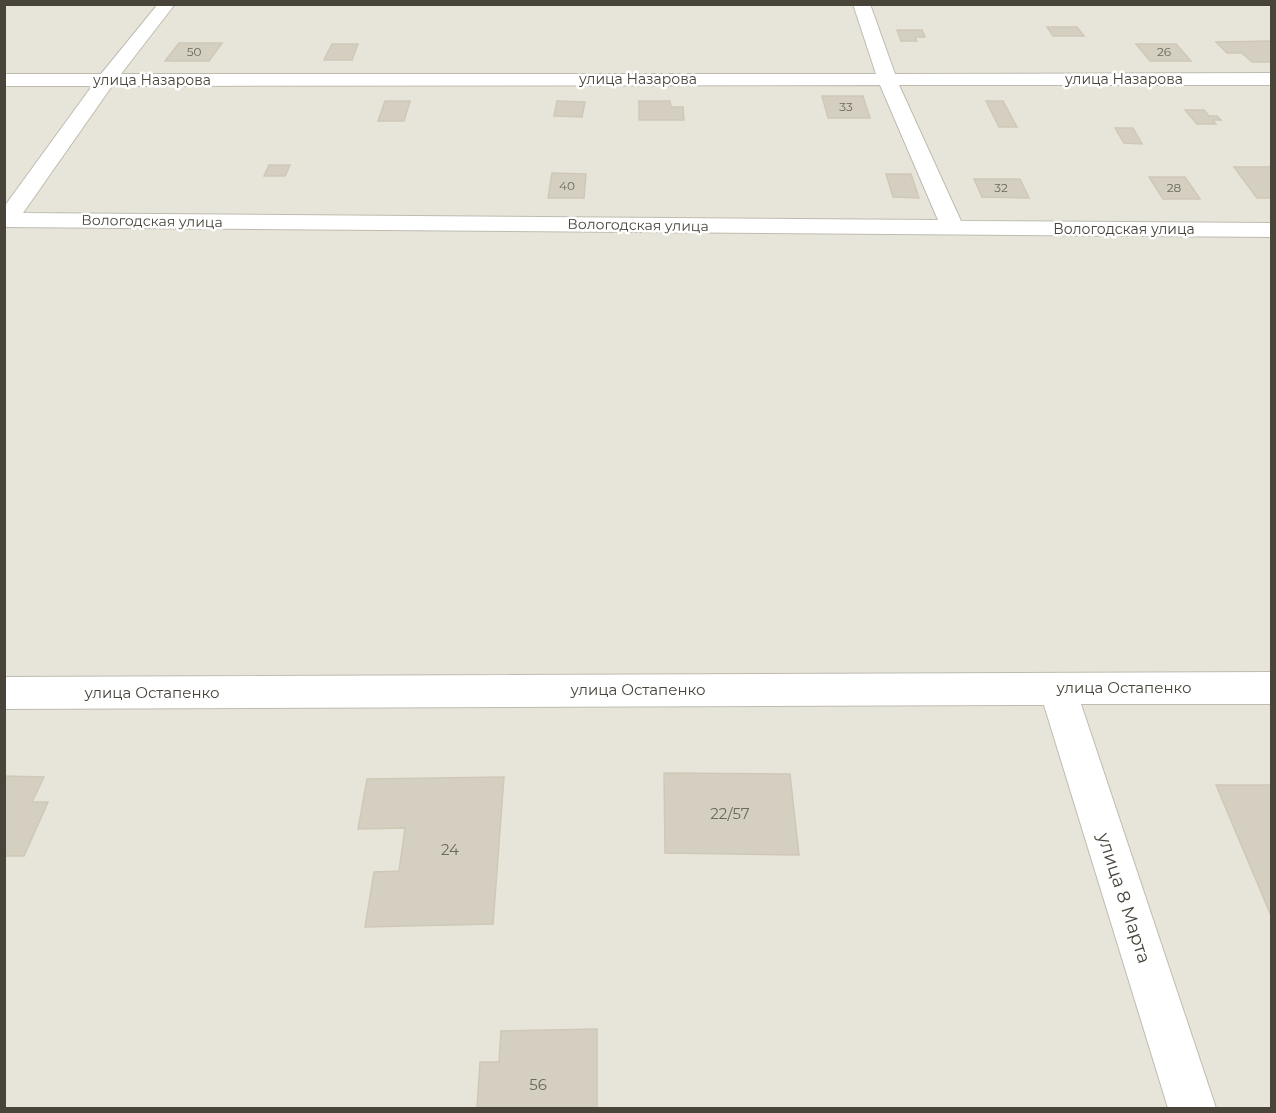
<svg xmlns="http://www.w3.org/2000/svg" width="1276" height="1113" font-family="Montserrat,sans-serif">
  <rect width="100%" height="100%" fill="#f4f2ec"/>
  <rect fill="#e7e5da" x="5" y="5" width="1266" height="1103"/>
  <g fill="#d5cfc2" stroke="#cfc8b6" stroke-width="1.5">
    <polygon points="1047,27 1077,27 1084,36 1053,36"/>
    <polygon points="897,30 922,30 925,37 915,37 917,41 901,41"/>
    <polygon points="1272,41 1272,62 1252,62 1242,53 1227,53 1216,42"/>
    <polygon points="179,43 222,43 209,61 165,61"/>
    <polygon points="332,44 358,44 352,60 324,60"/>
    <polygon points="1136,44 1176,44 1191,61 1150,61"/>
    <polygon points="822,96 863,96 870,118 828,118"/>
    <polygon points="385,101 410,101 404,121 378,121"/>
    <polygon points="557,101 585,102 582,117 554,116"/>
    <polygon points="639,101 670,101 671,107 683,107 684,120 639,120"/>
    <polygon points="986,101 1003,101 1017,127 999,127"/>
    <polygon points="1185,110 1204,110 1209,116 1217,116 1221,120 1213,120 1216,124 1197,124"/>
    <polygon points="1115,128 1133,128 1142,144 1124,143"/>
    <polygon points="269,165 290,165 285,176 264,176"/>
    <polygon points="1234,167 1272,167 1272,198 1257,198"/>
    <polygon points="552,173 586,174 584,198 548,198"/>
    <polygon points="886,174 911,174 919,198 893,197"/>
    <polygon points="1149,177 1185,177 1200,199 1163,199"/>
    <polygon points="974,179 1020,179 1029,198 982,197"/>
    <polygon points="664,773 790,774 799,855 665,853"/>
    <polygon points="4,776 44,777 32,802 48,802 24,856 4,856"/>
    <polygon points="504,777 493,924 365,927 374,872 399,871 405,828 358,829 367,779"/>
    <polygon points="1216,785 1272,785 1272,918"/>
    <polygon points="597,1029 597,1108 477,1108 480,1062 499,1062 501,1031"/>
  </g>
  <g fill="none" stroke-linecap="round" stroke-linejoin="round">
    <g stroke="#bfbbaf" stroke-width="2">
      <g id="minor">
        <path d="M 158,4 L 175,4 L 121,74 L 876,74 L 853,4 L 870,4 L 895,74 L 1272,73 L 1272,85 L 899,85 L 961,221 L 1272,223 L 1272,237 L 4,227 L 4,207 L 92,86 L 4,86 L 4,74 L 101,74 ZM 880,85 L 938,220 L 23,213 L 112,86 Z"/>
        <polygon points="1272,672 1272,704 1081,704 1216,1108 1168,1108 1044,705 4,709 4,677"/>
      </g>
    </g>
    <use href="#minor" fill="#fff" fill-rule="evenodd"/>
  </g>
  <g text-anchor="middle" stroke-width="5" stroke-linejoin="round" paint-order="stroke">
    <g font-size="12" fill="#6b675c">
      <text x="194" y="56">50</text>
      <text x="1164" y="56">26</text>
      <text x="846" y="111">33</text>
      <text x="567" y="190">40</text>
      <text x="1001" y="192">32</text>
      <text x="1174" y="192">28</text>
    </g>
    <g font-size="14" fill="#48443a" stroke="#fff">
      <text x="638" y="84">улица Назарова</text>
      <text x="1124" y="84">улица Назарова</text>
      <text x="152" y="85">улица Назарова</text>
      <text transform="translate(152 221) rotate(1)" y="5">Вологодская улица</text>
      <text transform="translate(638 225) rotate(1)" y="5">Вологодская улица</text>
      <text x="1124" y="234">Вологодская улица</text>
    </g>
    <g font-size="15" fill="#48443a" stroke="#fff">
      <text x="1124" y="693">улица Остапенко</text>
      <text x="638" y="695">улица Остапенко</text>
      <text x="152" y="698">улица Остапенко</text>
    </g>
    <g font-size="15" fill="#6b675c">
      <text x="730" y="819">22/57</text>
      <text x="450" y="855">24</text>
      <text x="538" y="1090">56</text>
    </g>
    <g font-size="18" fill="#48443a" stroke="#fff">
      <text transform="translate(1124 898) rotate(72)" y="6">улица 8 Марта</text>
    </g>
  </g>
  <rect width="1276" height="1113" fill="none" stroke="#48443a" stroke-width="12"/>
</svg>
